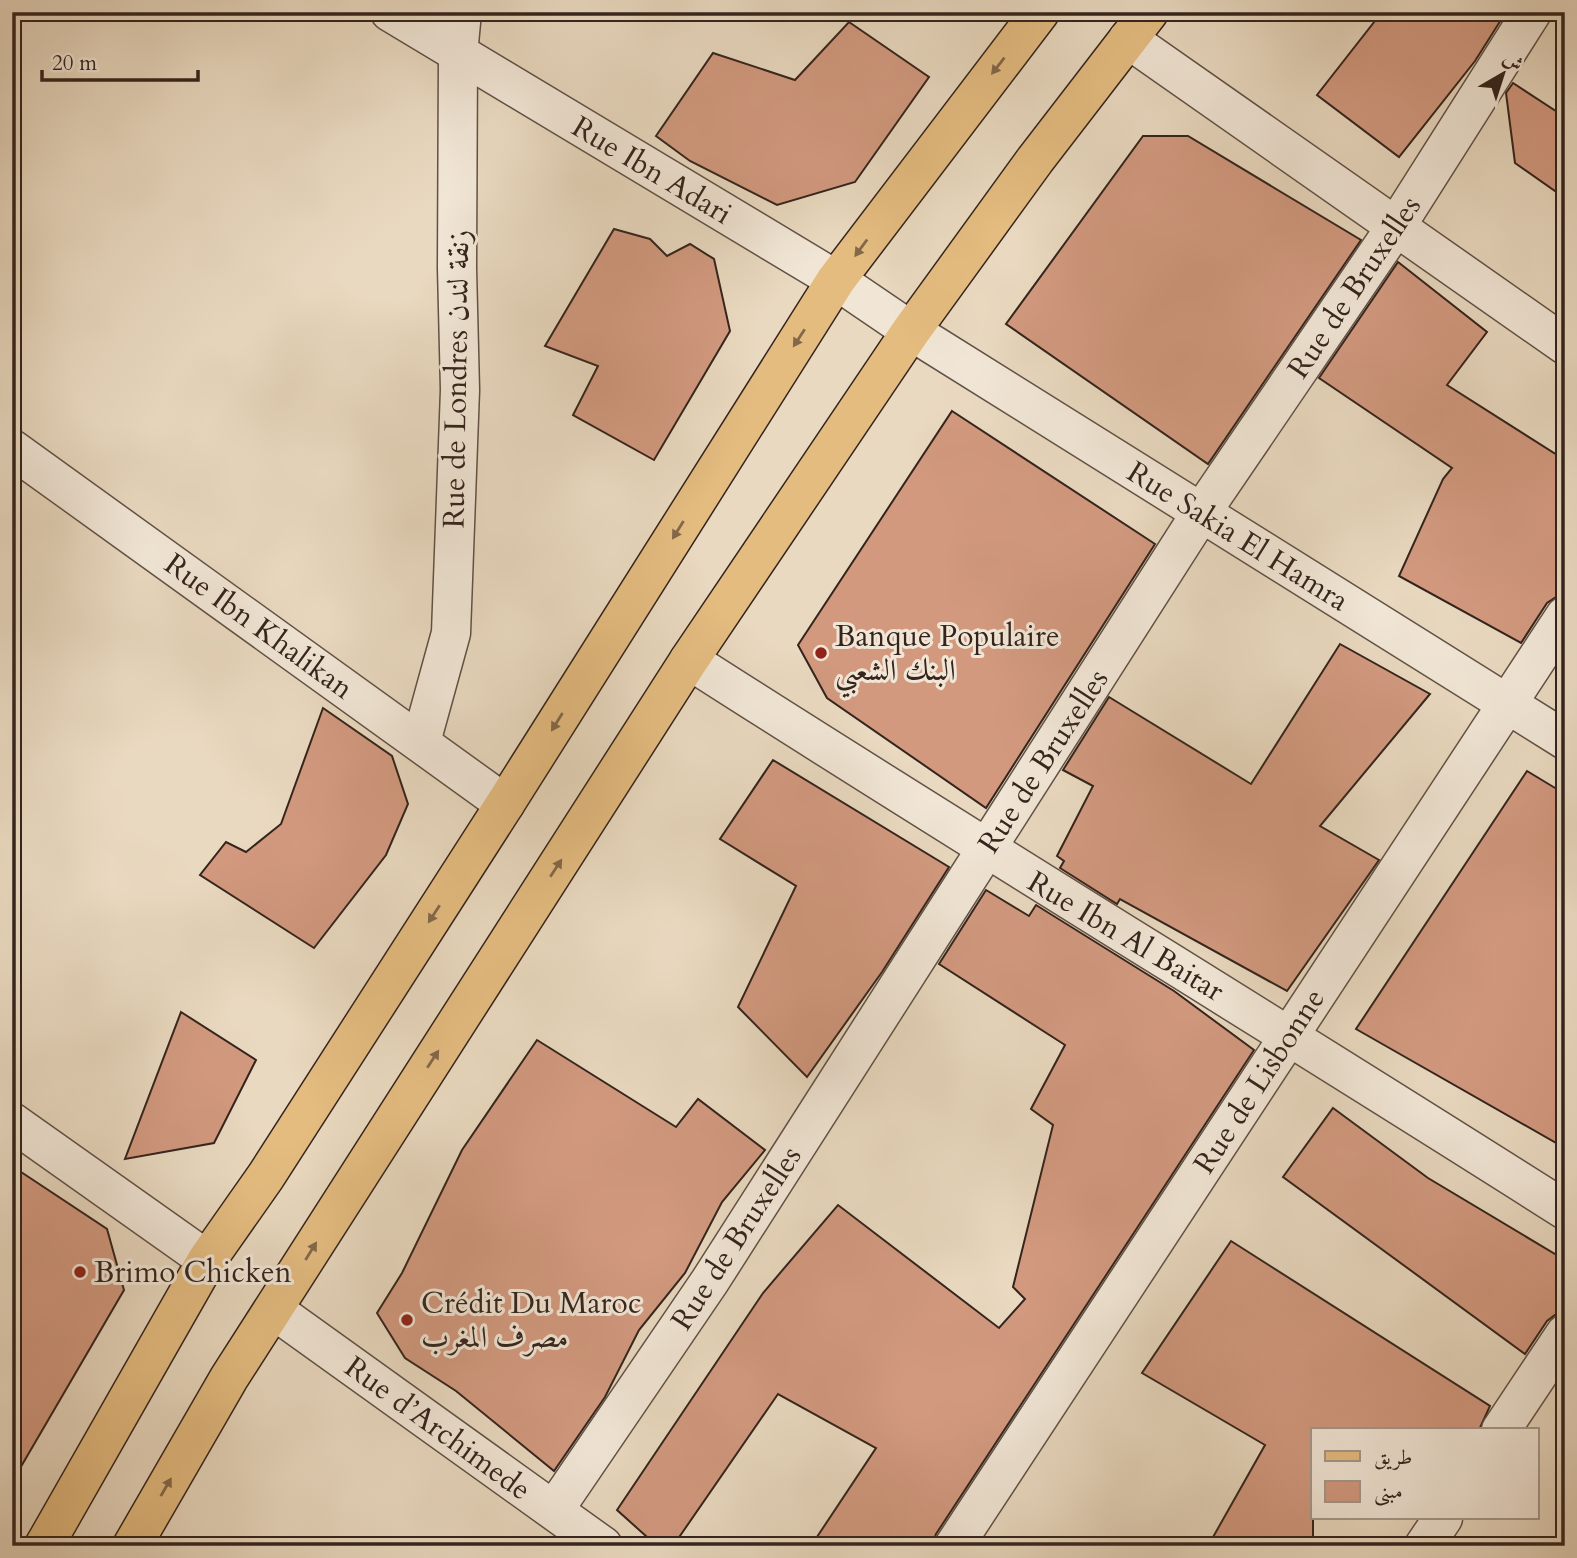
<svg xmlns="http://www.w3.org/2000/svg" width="1577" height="1558" font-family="Cardo,Amiri,serif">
  <rect width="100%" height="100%" fill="#e9d9c0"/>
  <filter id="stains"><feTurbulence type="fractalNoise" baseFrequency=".00286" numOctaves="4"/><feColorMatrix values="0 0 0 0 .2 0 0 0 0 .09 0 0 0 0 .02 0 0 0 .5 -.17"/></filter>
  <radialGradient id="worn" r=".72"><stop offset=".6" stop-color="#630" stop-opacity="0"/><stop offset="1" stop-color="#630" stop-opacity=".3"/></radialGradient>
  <g fill="#d2997f" stroke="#34241d" stroke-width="2">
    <polygon points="1382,12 1506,12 1475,61 1399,157 1317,95"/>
    <polygon points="849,22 929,77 855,182 777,205 690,161 656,136 713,53 795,80"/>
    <polygon points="1513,83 1565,117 1565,198 1515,163 1506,93"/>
    <polygon points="1143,136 1188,136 1361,240 1208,464 1006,324"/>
    <polygon points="614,229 650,239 667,256 690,244 714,259 730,331 654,460 573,415 598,366 545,346"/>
    <polygon points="1398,262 1487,332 1447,385 1565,460 1565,591 1547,603 1521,643 1399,576 1443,479 1452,468 1319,378"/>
    <polygon points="952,411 1155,544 986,808 827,698 798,645"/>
    <polygon points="1340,644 1430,694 1320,826 1379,860 1287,991 1120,899 1117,904 1060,868 1064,861 1057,856 1093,786 1063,770 1109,697 1251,784"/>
    <polygon points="323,708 392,756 408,804 386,855 314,948 200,875 226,842 246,852 281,824"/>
    <polygon points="773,760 949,867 882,972 807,1077 738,1007 796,886 720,839"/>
    <polygon points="1527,771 1565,794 1565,1148 1356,1029"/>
    <polygon points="986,890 1029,916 1036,905 1174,991 1254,1050 936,1534 932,1546 811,1546 876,1448 778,1394 673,1546 657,1546 617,1510 763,1293 838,1205 999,1328 1025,1299 1013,1287 1053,1125 1031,1109 1065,1045 939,964"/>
    <polygon points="181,1012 256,1060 214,1143 125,1159"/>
    <polygon points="537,1040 676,1127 698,1099 765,1150 722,1202 685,1273 639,1330 605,1397 554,1471 456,1391 405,1358 377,1313 402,1273 462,1150"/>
    <polygon points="1333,1108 1428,1178 1565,1260 1565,1312 1555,1315 1547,1321 1525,1354 1283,1177"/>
    <polygon points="12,1166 107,1229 124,1290 12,1482"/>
    <polygon points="1231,1241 1490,1406 1479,1430 1313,1430 1313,1546 1208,1546 1265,1445 1142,1373"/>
  </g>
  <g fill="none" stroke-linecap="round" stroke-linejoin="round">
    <g stroke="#615146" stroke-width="41">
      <g id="street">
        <polyline points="390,12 836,280 911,331 1565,740"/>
        <polyline points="1128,39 1565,345"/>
        <polyline points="12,449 505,804"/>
        <path d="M 689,660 C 979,846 1274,1025 1565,1210"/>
        <polyline points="421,742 451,633 460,390 457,268 458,54 462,12"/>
        <polyline points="12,1122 207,1260"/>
        <polyline points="274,1310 603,1546"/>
        <polyline points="1501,1430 1565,1334"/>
        <polyline points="554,1510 710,1281 1201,513 1395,228 1532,12"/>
        <polyline points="954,1546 1565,616"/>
        <polyline points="1424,1546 1443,1518"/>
      </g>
    </g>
    <g stroke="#34241d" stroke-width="41">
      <g id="primary">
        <polyline points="44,1546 207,1260 266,1176 505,804 836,280 1040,12"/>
        <polyline points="132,1546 229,1378 689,660 911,331 1035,160 1149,12"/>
      </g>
    </g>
    <use href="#street" stroke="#f1e6d6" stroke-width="38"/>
    <use href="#primary" stroke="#e4bc80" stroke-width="38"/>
  </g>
  <defs><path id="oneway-solid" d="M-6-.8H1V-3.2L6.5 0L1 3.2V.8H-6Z" transform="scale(1.75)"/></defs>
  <g fill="#83684a">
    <use href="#oneway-solid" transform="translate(998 66) rotate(128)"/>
    <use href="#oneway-solid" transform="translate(861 248) rotate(126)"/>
    <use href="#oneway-solid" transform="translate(799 338) rotate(123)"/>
    <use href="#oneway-solid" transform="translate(678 530) rotate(122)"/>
    <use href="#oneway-solid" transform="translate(557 722) rotate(122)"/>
    <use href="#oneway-solid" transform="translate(556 868) rotate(-57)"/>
    <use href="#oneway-solid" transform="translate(434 914) rotate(123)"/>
    <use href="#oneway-solid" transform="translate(433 1059) rotate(-57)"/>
    <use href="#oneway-solid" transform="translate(311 1251) rotate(-58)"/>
    <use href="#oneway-solid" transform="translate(166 1487) rotate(-60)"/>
  </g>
  <g fill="#8f2418" stroke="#f1e6d6" stroke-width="2.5">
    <circle cx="821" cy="653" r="7"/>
    <circle cx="80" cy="1272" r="7"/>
    <circle cx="407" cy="1320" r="7"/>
  </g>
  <g text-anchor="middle" stroke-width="6" stroke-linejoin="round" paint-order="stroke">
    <g font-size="30" fill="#34241d" stroke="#f1e6d6">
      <text transform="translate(652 170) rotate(31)" y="10">Rue Ibn Adari</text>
      <text transform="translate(1354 287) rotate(-56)" y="10">Rue de Bruxelles</text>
      <text transform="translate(456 379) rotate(-89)" y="10">Rue de Londres زنقة لندن</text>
      <text transform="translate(1238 536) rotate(32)" y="10">Rue Sakia El Hamra</text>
      <text transform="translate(259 626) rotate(36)" y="10">Rue Ibn Khalikan</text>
      <text transform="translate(1043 761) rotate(-57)" y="10">Rue de Bruxelles</text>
      <text transform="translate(1126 936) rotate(31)" y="10">Rue Ibn Al Baitar</text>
      <text transform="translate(1259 1081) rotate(-57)" y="10">Rue de Lisbonne</text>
      <text transform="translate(736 1238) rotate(-57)" y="10">Rue de Bruxelles</text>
      <text transform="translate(438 1428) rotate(36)" y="10">Rue d’Archimede</text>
    </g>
    <g font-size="30" fill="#34241d" stroke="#f1e6d6" text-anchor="start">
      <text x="835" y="646">Banque Populaire<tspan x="835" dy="34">البنك الشعبي</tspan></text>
      <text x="94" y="1282">Brimo Chicken</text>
      <text x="421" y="1313">Crédit Du Maroc<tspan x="421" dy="34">مصرف المغرب</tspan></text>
    </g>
  </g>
  <rect width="1577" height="1558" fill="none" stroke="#e9d9c0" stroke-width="42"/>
  <rect x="14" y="14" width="1549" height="1530" fill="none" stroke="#34241d" stroke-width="3.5"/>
  <rect x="21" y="21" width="1535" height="1516" fill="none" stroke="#34241d" stroke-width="2"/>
  <rect x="1311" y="1428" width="228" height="91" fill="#f1e6d6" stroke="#a5988c" stroke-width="2"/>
  <rect x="1325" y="1451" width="35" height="10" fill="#e4bc80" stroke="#a5988c" stroke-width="2"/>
  <text x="1374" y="1464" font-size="21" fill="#34241d">طريق</text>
  <rect x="1325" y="1481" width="35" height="21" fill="#d2997f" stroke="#a5988c" stroke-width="2"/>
  <text x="1374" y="1498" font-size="21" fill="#34241d">مبنى</text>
  <g transform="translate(1503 74) rotate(39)" stroke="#f1e6d6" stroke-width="5" paint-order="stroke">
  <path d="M0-5L12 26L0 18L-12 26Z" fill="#34241d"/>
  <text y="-10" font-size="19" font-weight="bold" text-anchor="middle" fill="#34241d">ش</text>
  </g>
  <path d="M42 70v10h156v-10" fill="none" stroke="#34241d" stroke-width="3.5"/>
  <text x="52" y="70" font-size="21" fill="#34241d" stroke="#f1e6d6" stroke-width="5" paint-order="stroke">20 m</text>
  <rect width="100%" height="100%" filter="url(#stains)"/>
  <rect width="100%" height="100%" fill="url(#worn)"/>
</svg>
